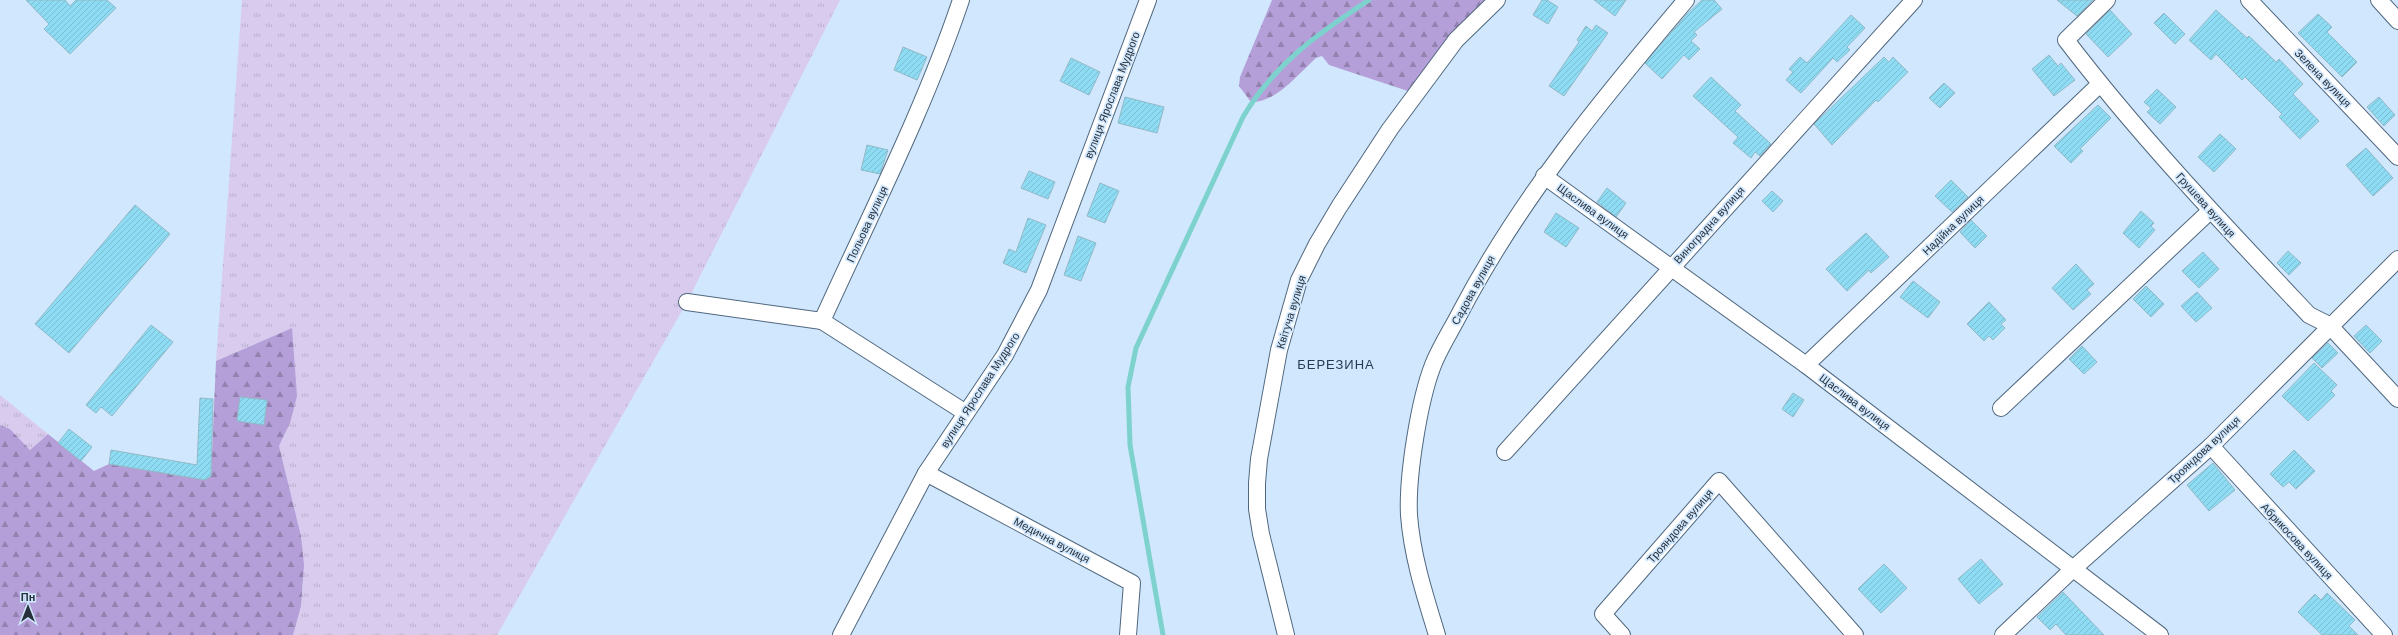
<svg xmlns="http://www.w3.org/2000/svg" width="2398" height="635" font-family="Arial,sans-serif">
  <defs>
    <pattern id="grass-tufts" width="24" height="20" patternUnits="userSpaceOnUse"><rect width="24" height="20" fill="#d9cbee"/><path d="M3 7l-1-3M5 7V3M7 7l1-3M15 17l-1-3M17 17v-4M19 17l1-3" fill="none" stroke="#baafcd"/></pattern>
    <pattern id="forest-firs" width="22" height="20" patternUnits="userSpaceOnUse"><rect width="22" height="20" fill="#b59fd8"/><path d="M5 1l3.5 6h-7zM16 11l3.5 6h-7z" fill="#9382b0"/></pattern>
    <pattern id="building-hatch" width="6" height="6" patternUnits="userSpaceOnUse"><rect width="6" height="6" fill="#8edcf4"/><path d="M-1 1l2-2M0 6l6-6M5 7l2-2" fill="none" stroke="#7abdd2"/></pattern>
  </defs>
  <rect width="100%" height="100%" fill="#d1e7fd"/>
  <g fill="url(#grass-tufts)">
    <polygon points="242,0 840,0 687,302 497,635 293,635 303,586 301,536 279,446 290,423 292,328 216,361"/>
    <polygon points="0,395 48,434 30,450 10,429 0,425"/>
  </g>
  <g fill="url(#forest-firs)">
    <path d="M 1272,0 L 1497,0 L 1417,94 L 1329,65 L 1322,56 L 1316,58 C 1298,74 1276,103 1251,102 L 1239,86 L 1240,77 Z"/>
    <polygon points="292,328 297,396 290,423 279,446 301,536 304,565 301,606 293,635 0,635 0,425 10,429 30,450 48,434 94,471 109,464 205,480 211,475 216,361"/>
  </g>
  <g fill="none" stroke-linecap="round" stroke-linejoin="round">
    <path stroke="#7dd2ce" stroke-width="5" d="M 1163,635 L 1130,445 L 1128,387 L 1136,348 L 1243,117 C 1274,64 1319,33 1369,0"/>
  </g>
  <g fill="url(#building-hatch)" stroke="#91b9c6">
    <polygon points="26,0 65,0 70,6 76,0 107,0 116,8 70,54 44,29 49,24"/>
    <polygon points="1542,0 1547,0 1558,7 1548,24 1533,15"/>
    <polygon points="1594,0 1626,0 1615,16"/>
    <polygon points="1702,0 1714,0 1722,9 1694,32 1697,35 1691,41 1700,49 1689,60 1684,55 1662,79 1645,63 1687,14"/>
    <polygon points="2057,0 2093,0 2077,16"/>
    <polygon points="2110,10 2132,34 2108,57 2086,34"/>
    <polygon points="2216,10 2247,38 2249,36 2276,62 2279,59 2303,84 2293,94 2319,121 2300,139 2279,117 2282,114 2245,77 2242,80 2216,54 2211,60 2189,40"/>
    <polygon points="2164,13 2185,34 2175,44 2154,23"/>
    <polygon points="2318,14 2332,27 2327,32 2357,62 2342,77 2298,33"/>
    <polygon points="1851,15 1865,28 1847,47 1850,50 1837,62 1833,58 1801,93 1786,80 1793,72 1789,69 1800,57 1807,63"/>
    <polygon points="1596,25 1608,33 1564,96 1549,86 1579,42 1577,40 1586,26 1592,31"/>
    <polygon points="903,47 927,57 917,80 894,70"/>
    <polygon points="2049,55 2058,66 2061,63 2075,80 2054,96 2032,69"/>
    <polygon points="1884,57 1889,62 1893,57 1908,72 1878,102 1876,100 1832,145 1814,124"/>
    <polygon points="1071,58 1100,72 1089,95 1060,81"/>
    <polygon points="1711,77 1741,105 1735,111 1771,144 1760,156 1755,152 1751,158 1733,143 1738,137 1693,96"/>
    <polygon points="1944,83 1955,93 1940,108 1929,98"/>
    <polygon points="2157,89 2176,107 2160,124 2147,112 2151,108 2144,102"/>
    <polygon points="1125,97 1164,107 1157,133 1118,123"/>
    <polygon points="2379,97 2395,115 2384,126 2367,107"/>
    <polygon points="2098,105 2111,118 2080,149 2083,151 2071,163 2054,146"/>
    <polygon points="2220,134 2236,149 2214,172 2198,157"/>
    <polygon points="867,145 888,150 880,174 861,170"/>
    <polygon points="2366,148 2393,178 2373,196 2346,165"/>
    <polygon points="1029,171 1055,182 1048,199 1021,188"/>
    <polygon points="1951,180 1968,197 1952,212 1935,196"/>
    <polygon points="1100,183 1119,191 1105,223 1087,216"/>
    <polygon points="1607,188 1626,203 1616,217 1597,202"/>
    <polygon points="1772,191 1783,201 1773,212 1762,201"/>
    <polygon points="135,205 170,234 69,353 35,324"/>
    <polygon points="2141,211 2154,223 2151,226 2155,230 2139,248 2123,233"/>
    <polygon points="1556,213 1579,228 1566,247 1544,232"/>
    <polygon points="1028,218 1046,225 1026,273 1003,263 1009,249 1016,252"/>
    <polygon points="1971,220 1987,236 1975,248 1960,232"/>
    <polygon points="1866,233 1889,257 1871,273 1869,270 1847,291 1826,269"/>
    <polygon points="1078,236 1096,243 1081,281 1064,275"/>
    <polygon points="2288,251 2301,263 2289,275 2277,263"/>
    <polygon points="2203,252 2219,269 2199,288 2182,271"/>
    <polygon points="2076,264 2094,284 2087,290 2091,294 2073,310 2052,288"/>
    <polygon points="1913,281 1940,302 1928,318 1900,297"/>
    <polygon points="2146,286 2164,304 2151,317 2133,299"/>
    <polygon points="2197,292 2212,308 2196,322 2181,306"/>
    <polygon points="1989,302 2006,320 2001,324 2005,328 1993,340 1989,336 1984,341 1967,324"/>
    <polygon points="151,325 173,342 112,416 101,407 96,413 86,405"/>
    <polygon points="2366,325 2382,341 2370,353 2354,336"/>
    <polygon points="2328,343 2338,353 2322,368 2312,358"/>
    <polygon points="2082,346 2097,362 2084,374 2069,359"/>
    <polygon points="2314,363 2337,385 2331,391 2335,395 2308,421 2282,396"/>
    <polygon points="1793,393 1804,400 1793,417 1782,409"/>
    <polygon points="240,397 267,400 264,425 237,421"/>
    <polygon points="200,398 213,399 211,476 205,480 109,464 111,450 197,465"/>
    <polygon points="69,429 92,447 81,461 58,443"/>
    <polygon points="2294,450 2315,471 2296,489 2289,482 2283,487 2270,474"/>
    <polygon points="2213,463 2235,490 2209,511 2187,485"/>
    <polygon points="1981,559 2003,584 1979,604 1958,579"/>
    <polygon points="1884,564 1907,588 1881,613 1858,589"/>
    <polygon points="2063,592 2104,635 2066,635 2056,624 2050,630 2037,617"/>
    <polygon points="2327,593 2355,620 2349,626 2358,635 2322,635 2298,612 2315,594 2321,600"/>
  </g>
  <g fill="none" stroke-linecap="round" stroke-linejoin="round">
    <g stroke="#50687f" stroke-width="18">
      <g id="street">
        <path d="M 2107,0 L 2066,40 C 2140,137 2225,226 2309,315 L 2329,325 L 2398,399"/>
        <polyline points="2249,0 2398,157"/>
        <polyline points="2379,0 2398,21"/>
        <polyline points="1544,176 1806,365 2160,635"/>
        <path d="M 687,302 L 822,321 C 870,215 924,110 961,0"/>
        <polyline points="822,321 966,413"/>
        <polyline points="1806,365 2100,84"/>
        <polyline points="2001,408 2210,211"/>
        <polyline points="2211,446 2384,635"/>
        <polyline points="1505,452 1914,0"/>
        <polyline points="926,473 1132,583 1128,635"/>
        <polyline points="841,635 926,473 1005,355 1039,290 1148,0"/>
        <polyline points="1286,635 1261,534 1257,509 1257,483 1259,459 1279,350 1299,280 1317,244 1339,207 1390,129 1456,40 1497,0"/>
        <path d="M 1437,635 C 1425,596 1412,556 1409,515 C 1407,477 1419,401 1433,365 C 1440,347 1452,329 1461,311 C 1521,197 1603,98 1686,0"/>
        <polyline points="1622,635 1603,614 1719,481 1855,635"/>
        <polyline points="2003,635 2074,568 2211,446 2398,259"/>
      </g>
    </g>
    <use href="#street" stroke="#fff" stroke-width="16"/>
  </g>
  <g text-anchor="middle" stroke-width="3.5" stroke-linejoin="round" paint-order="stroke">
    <g font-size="11" fill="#26303a" stroke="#d1e7fd">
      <text transform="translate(2323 78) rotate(46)" y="4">Зелена вулиця</text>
      <text transform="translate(1112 95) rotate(-69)" y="4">вулиця Ярослава Мудрого</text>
      <text transform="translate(2206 205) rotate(48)" y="4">Грушева вулиця</text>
      <text transform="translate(1593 211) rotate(36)" y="4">Щаслива вулиця</text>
      <text transform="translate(867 224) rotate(-65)" y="4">Польова вулиця</text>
      <text transform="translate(1709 225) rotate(-48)" y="4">Виноградна вулиця</text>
      <text transform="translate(1953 225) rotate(-44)" y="4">Надійна вулиця</text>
      <text transform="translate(1473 290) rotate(-61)" y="4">Садова вулиця</text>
      <text transform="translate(1291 312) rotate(-73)" y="4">Квітуча вулиця</text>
      <text transform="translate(980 390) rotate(-57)" y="4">вулиця Ярослава Мудрого</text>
      <text transform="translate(1855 402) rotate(37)" y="4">Щаслива вулиця</text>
      <text transform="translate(2204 450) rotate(-43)" y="4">Трояндова вулиця</text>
      <text transform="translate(1680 526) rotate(-49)" y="4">Трояндова вулиця</text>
      <text transform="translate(1052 540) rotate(28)" y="4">Медична вулиця</text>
      <text transform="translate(2297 541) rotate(47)" y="4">Абрикосова вулиця</text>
    </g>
    <g font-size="13" letter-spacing="1" fill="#243b50" stroke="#d1e7fd">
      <text x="1336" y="369">БЕРЕЗИНА</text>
    </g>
  </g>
  <g transform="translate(28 607)" stroke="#d1e7fd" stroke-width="3" paint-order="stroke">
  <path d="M0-3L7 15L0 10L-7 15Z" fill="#26303a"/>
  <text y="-6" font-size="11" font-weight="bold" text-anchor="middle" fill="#26303a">Пн</text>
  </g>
</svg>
